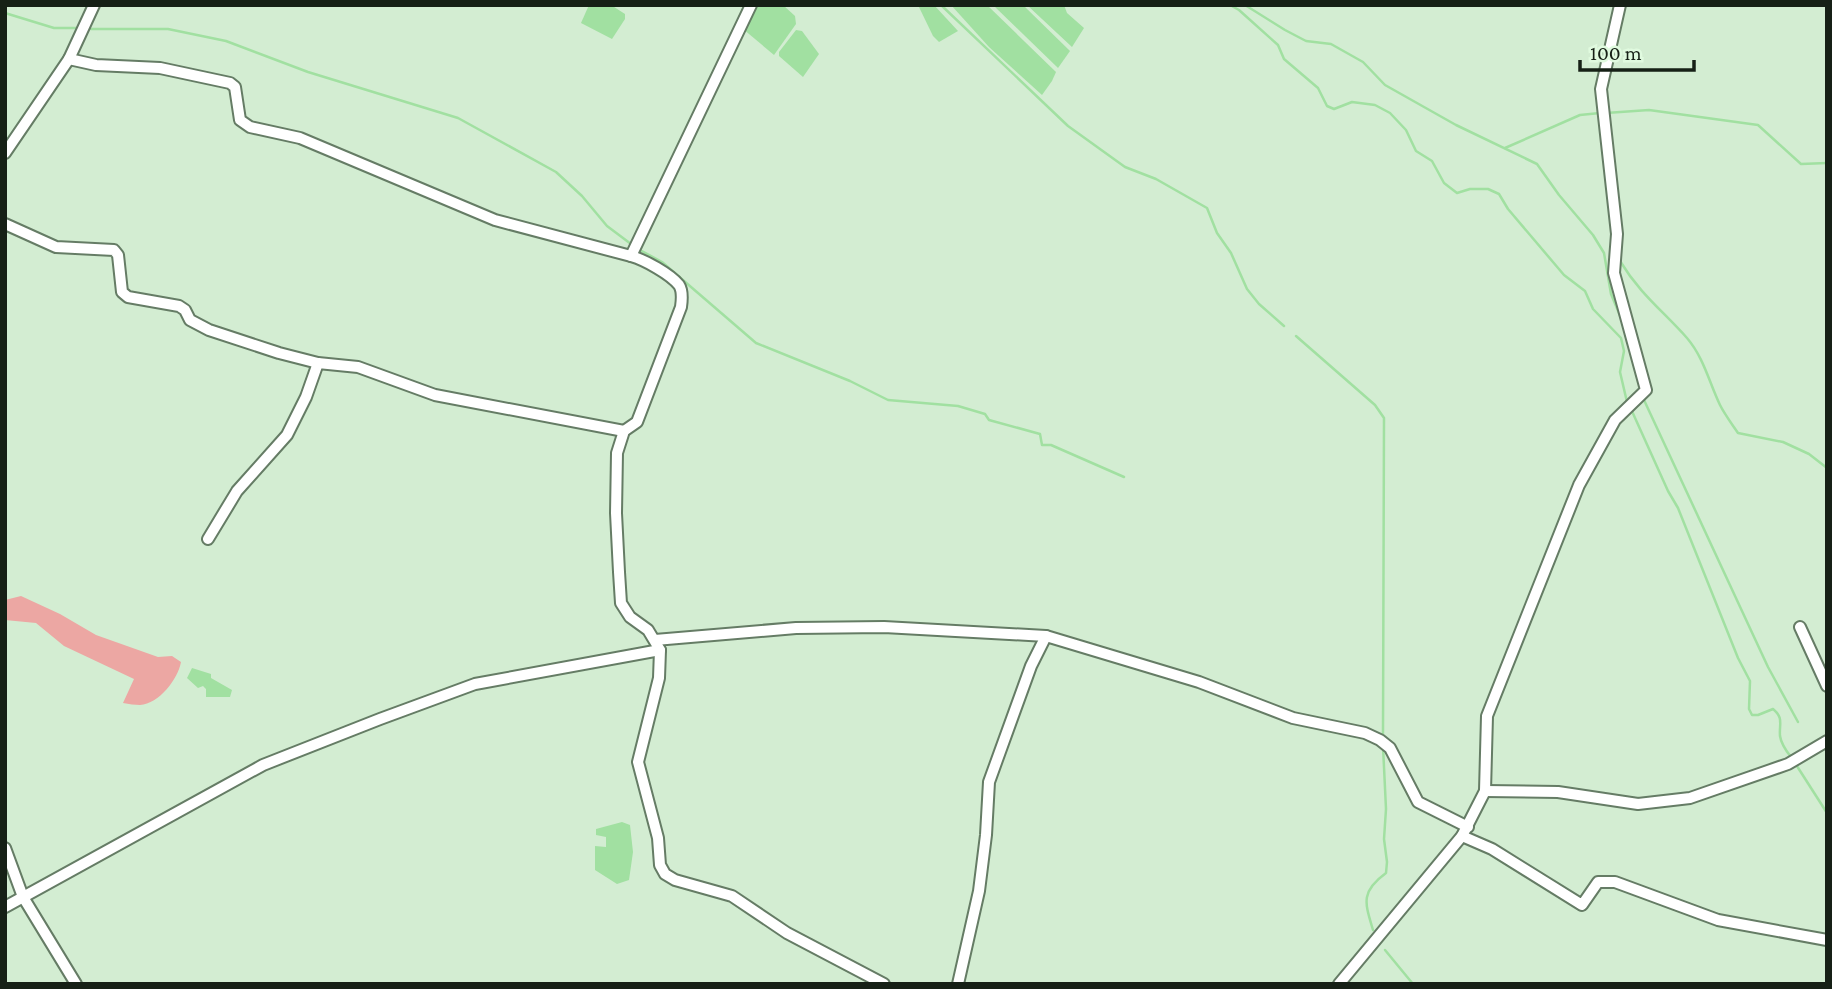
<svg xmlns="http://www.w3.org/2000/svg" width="1832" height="989" font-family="'Crimson Pro',serif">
  <rect width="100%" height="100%" fill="#d3edd2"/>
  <path fill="#eca7a3" d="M 21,596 L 60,614 L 96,635 L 158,657 L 172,656 L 181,662 C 178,679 159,704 140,705 C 135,705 129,704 123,703 L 134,679 L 64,646 L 36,623 L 5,620 L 5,600 Z"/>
  <g fill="#a1e0a1">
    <polygon points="589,5 611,5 625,14 625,19 612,39 581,23"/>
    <polygon points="756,5 783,5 795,16 796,24 774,55 743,29"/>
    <polygon points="918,5 934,5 958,31 939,42 933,36"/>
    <polygon points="951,5 987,5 1056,72 1052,81 1042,95 989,47"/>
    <polygon points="993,5 1023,5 1070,51 1058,68"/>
    <polygon points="1027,5 1064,5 1067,13 1084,28 1072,47"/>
    <polygon points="796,30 802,31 819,54 803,77 779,56 779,52"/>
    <polygon points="192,668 211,674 211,678 232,690 230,697 206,697 206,689 203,686 198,688 187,678"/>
    <polygon points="622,822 630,825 633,852 629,880 617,884 595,870 595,846 606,847 606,837 596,835 596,829"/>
  </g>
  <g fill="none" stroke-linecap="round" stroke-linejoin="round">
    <g stroke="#a1e0a1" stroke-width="2.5">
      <polyline points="941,5 1068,126 1125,167 1156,179 1207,208 1217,233 1231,253 1247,289 1259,304 1284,326"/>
      <polyline points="1230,5 1239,10 1278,45 1284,59 1318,88 1327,106 1334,109 1352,102 1375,105 1390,113 1406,130 1416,151 1432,161 1444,183 1457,193 1470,189 1488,189 1499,194 1508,209 1564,275 1585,291 1593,309 1621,338 1624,351 1620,372 1627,402"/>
      <polyline points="1245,5 1285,30 1306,41 1331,44 1363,62 1385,85 1456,125 1537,164 1559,195 1593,235 1604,253 1611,294 1621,318"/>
      <polyline points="5,13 54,28 80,28"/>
      <polyline points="91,29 168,29 226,41 308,72 458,118 556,172 582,196 607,226 631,244"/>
      <polyline points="1606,113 1649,110 1758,125 1801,164 1827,163"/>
      <polyline points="1505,148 1580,115 1600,113"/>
      <polyline points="638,249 662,262 756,343 850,381 888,400 958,406 985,414 989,420 1040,434 1042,445 1051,445 1124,477"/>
      <path d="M 1620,261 C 1640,294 1663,311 1687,338 C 1704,358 1709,382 1720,405 C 1725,415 1732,424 1738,433 L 1783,442 L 1809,454 L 1827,468"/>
      <polyline points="1296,336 1375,405 1384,418 1383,733"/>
      <polyline points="1644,400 1768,667 1798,722"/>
      <path d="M 1631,409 L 1668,491 L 1678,508 L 1738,658 L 1750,681 L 1749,709 L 1752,715 L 1758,715 L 1773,709 C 1784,718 1779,724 1780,736 C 1781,743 1787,752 1791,757"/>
      <polyline points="1795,763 1827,813"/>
      <path d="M 1373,930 C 1365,903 1360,892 1386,873 L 1387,862 L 1384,839 L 1386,809 L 1383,746"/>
      <polyline points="1385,950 1413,984"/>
    </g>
    <g stroke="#657c65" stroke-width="14">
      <g id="minor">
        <path d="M 751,5 L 631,256 C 645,260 670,274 679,285 C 683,291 682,300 681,307 L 637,422 L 624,431 L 617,453 L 616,513 L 619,572 L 621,603 L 630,617 L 648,630 L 660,650 L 659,678 L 638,762 L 658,838 L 660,865 L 665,874 L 675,880 L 732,896 L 787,933 L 884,984"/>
        <polyline points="69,59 96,65 160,68 230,83 235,87 240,120 250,127 300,138 495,220 631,256"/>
        <polyline points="5,153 69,59 94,5"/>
        <polyline points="5,224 56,247 114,250 118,255 122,292 128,297 179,306 185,310 190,320 209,330 279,353 318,363 358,367 435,395 624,431"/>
        <polyline points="208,539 237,491 287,435 306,397 318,363"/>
        <polyline points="1800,627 1827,686"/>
        <polyline points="655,640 796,628 884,627 1046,636 1199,682 1293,718 1365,733 1380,740 1390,748 1418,802 1468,827"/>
        <polyline points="1485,791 1558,792 1638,804 1690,798 1788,764 1827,741"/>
        <polyline points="1462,836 1492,849 1582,905 1598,882 1615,882 1718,920 1827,940"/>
        <polyline points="5,848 23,897 76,984"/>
        <polyline points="5,907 263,765 380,719 475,684 660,650"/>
        <polyline points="958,984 979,891 986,835 989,782 1031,666 1046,636"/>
        <polyline points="1339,984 1462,836 1485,791 1487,716 1579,485 1615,420 1646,390 1614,273 1617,234 1601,89 1620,5"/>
      </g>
    </g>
    <use href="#minor" stroke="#fff" stroke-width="10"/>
  </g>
  <rect width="1832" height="989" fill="none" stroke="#162016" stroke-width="14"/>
  <path d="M1580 60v10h114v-10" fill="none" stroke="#162016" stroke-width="3.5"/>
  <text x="1590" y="60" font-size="21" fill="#162016" stroke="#e0fadf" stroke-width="5" paint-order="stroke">100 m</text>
</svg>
